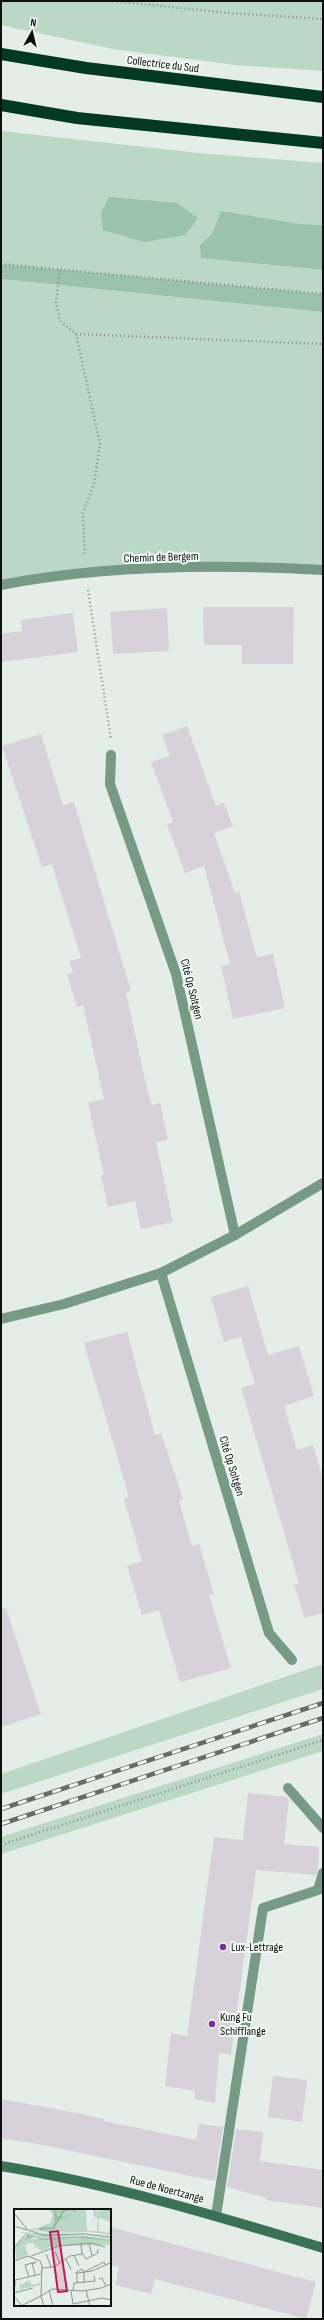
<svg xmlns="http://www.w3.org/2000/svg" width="324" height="2320" font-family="'Sofia Sans Condensed',sans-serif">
  <rect width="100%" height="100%" fill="#e4ede7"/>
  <g fill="#bbd7c6">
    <polygon points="1,1 323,1 323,71 235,65 113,49 1,25"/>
    <polygon points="1,131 198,153 323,163 323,225 299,224 212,234 202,258 323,270 323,294 1,264"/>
    <polygon points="1,279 323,312 323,570 175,568 1,585"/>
    <polygon points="323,1664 323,1689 1,1794 1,1774"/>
    <polygon points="323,1734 323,1751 1,1854 1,1837"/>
  </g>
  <g fill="#9bc2ab">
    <polygon points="109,197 177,203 198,218 185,235 144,242 103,230 101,213"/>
    <polygon points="221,211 299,224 323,225 323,270 201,258 200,245 212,234"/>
    <polygon points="1,264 323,294 323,312 1,279"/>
  </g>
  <g fill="#d7d2da">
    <polygon points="203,607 294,607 293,664 242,664 242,645 204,645"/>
    <polygon points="167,608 169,651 113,654 110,612"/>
    <polygon points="73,613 78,652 1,662 1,634 22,631 21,620"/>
    <polygon points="187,726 216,806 224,803 233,826 214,833 235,893 239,892 257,957 273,954 285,1008 233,1019 221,966 230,964 204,866 185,873 167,824 173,822 151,762 170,756 162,735"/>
    <polygon points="41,734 63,805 74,802 131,991 126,993 147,1089 152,1105 160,1103 168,1140 156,1142 173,1222 141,1229 135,1201 108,1207 101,1175 104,1175 88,1103 104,1099 83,1005 77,1007 67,974 73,972 69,961 81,958 52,864 42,867 2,746"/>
    <polygon points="248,1286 268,1355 299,1346 314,1396 284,1406 297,1450 313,1445 323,1479 323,1613 305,1618 294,1584 299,1583 241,1388 255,1384 241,1337 224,1342 211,1297"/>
    <polygon points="127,1332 155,1435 161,1433 176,1477 183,1499 179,1501 192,1546 199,1544 214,1594 209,1595 231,1668 180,1682 159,1610 142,1615 127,1566 142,1561 124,1499 129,1497 84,1343"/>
    <polygon points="6,1608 41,1714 1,1727 1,1609"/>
    <polygon points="248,1793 287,1797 289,1799 284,1844 319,1847 318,1869 316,1875 256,1870 231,2055 219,2053 215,2103 194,2099 195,2091 165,2086 171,2033 187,2036 214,1837 243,1840"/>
    <polygon points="273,2076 307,2080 302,2122 268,2117"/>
    <polygon points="1,2099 82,2114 104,2119 104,2121 196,2140 199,2124 223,2127 215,2181 33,2143 1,2139"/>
    <polygon points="236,2129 263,2132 260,2161 323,2170 323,2208 266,2200 267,2198 227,2187"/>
    <polygon points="110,2227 316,2282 306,2319 155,2279 151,2294 115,2285 119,2267 110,2265"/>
  </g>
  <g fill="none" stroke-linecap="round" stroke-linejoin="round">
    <g stroke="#878e89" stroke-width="2.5" stroke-dasharray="1 3" stroke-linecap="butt">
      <polyline points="113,1 229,13 323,19"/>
      <polyline points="1,264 323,294"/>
      <polyline points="60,270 56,302 60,321 76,334 100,444 94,484 83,513 85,555"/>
      <polyline points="76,334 323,344"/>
      <polyline points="88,590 111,739"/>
      <polyline points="1,1845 323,1740"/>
    </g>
    <g stroke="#769a85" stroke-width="10">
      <polyline points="288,1788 323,1828"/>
      <polyline points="216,2216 263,1908 318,1890 323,1873"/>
    </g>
    <g stroke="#769a85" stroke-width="10">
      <path d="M 1,585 C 104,565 218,564 323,570"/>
      <polyline points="111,755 110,784 176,974 235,1235"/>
      <polyline points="161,1273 269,1633 292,1660"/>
      <polyline points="1,1319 64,1304 161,1273 235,1235 323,1183"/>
    </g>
    <path stroke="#3b7255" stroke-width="10" d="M 1,2166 C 111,2184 217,2216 323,2248"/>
    <g stroke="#033922" stroke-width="12">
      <polyline points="1,54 86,68 323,97"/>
      <polyline points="1,105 77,118 323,143"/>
    </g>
    <g stroke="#676c69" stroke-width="4.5">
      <g id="rail">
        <polyline points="1,1809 323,1703"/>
        <polyline points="1,1824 323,1718"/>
      </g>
    </g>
    <use href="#rail" stroke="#f1faf4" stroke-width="3" stroke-dasharray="9" stroke-linecap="butt"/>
  </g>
  <g fill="#792d9e" stroke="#f1faf4" stroke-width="1.5">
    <circle cx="223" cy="1947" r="4"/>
    <circle cx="212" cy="2024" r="4"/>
  </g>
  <g text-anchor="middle" stroke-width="4" stroke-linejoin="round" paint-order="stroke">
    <g font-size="12" fill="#0d100e" stroke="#f1faf4">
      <text transform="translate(163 64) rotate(7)" y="4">Collectrice du Sud</text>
      <text transform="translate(161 557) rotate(-2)" y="4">Chemin de Bergem</text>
      <text transform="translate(192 989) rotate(76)" y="4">Cité Op Soltgen</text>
      <text transform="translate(232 1466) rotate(73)" y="4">Cité Op Soltgen</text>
      <text transform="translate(167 2189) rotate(15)" y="4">Rue de Noertzange</text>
    </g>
    <g font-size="12" fill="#0d100e" stroke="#f1faf4" text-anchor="start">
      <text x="231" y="1951">Lux-Lettrage</text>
      <text x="220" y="2021">Kung Fu<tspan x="220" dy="14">Schifflange</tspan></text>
    </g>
  </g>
  <g transform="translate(14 2209)">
    <rect width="97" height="97" fill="#e4ede7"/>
    <path d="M 34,0 L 72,0 L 73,22 L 83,22 L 84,9 L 80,8 L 79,0 L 84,3 L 85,0 L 97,0 L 97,13 L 85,9 L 85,22 L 94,24 L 97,17 L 97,26 L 76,23 L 39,24 L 13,20 L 23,19 L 36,14 L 39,6 ZM 5,23 L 97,29 L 97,36 L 42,37 L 26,42 L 24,38 L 17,40 L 21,38 L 20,35 L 16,34 L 11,36 L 14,46 L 3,50 L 0,38 L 9,30 L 27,30 ZM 16,71 L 17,76 L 26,74 L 26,76 L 0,82 L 6,80 L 5,74 L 7,76 Z" fill="#bbd7c6"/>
    <path d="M 39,0 L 49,0 L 41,1 L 44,3 L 55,0 L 67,0 L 61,1 L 63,2 L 69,0 L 61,3 L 58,1 L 42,4 L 45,9 L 59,4 L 41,14 ZM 13,25 L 27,30 L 70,27 L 97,32 L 69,29 L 68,34 L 68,29 L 64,29 L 67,28 L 35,31 L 26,31 L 21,28 L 10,31 Z" fill="#9bc2ab"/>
    <path fill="none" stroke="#92b8a2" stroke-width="2" d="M 26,20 L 39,19 L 50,1"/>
    <path fill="none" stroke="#8e9590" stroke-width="1" d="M 0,4 L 13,20M 0,17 L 30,26 L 70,25 L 97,28M 75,34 L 78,47M 0,39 L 11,26M 41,43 L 46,54M 68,44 L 72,50 L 84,44 L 84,40M 32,45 L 37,58M 60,46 L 65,57M 17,47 L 45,37 L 77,34 L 91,38M 52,50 L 57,61M 0,52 L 14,47 L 26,52 L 28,57 L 27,87 L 38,80 L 68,82 L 87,79 L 97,75M 18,54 L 21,66M 28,59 L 40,58 L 56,47 L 68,45 L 67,35M 61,64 L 68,60 L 70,64M 15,68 L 11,56 L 22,53 L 18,55M 85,70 L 88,69 L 92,77M 63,73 L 63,64 L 78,62 L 96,54 L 97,56M 70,74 L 70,63 L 90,53 L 92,56M 1,77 L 1,71 L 27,65M 35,81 L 39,97M 72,81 L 76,97M 57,82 L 59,95M 59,82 L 60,74 L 81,72 L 80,67M 0,84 L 19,79M 0,87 L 8,97M 59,95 L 88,89 L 97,91M 7,97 L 27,87 L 30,97"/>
    <path fill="#c2185b" fill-opacity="0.15" stroke="#c2185b" stroke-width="2" d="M 44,22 L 53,82 L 44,83 L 36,23 Z"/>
    <rect width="97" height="97" fill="none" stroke="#0d100e" stroke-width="2"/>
  </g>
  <rect width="324" height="2320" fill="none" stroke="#0d100e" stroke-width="4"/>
  <g transform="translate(32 32) rotate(8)" stroke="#f1faf4" stroke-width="3" paint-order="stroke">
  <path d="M0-3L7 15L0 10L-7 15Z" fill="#0d100e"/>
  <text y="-6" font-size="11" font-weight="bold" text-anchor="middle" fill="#0d100e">N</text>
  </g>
</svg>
